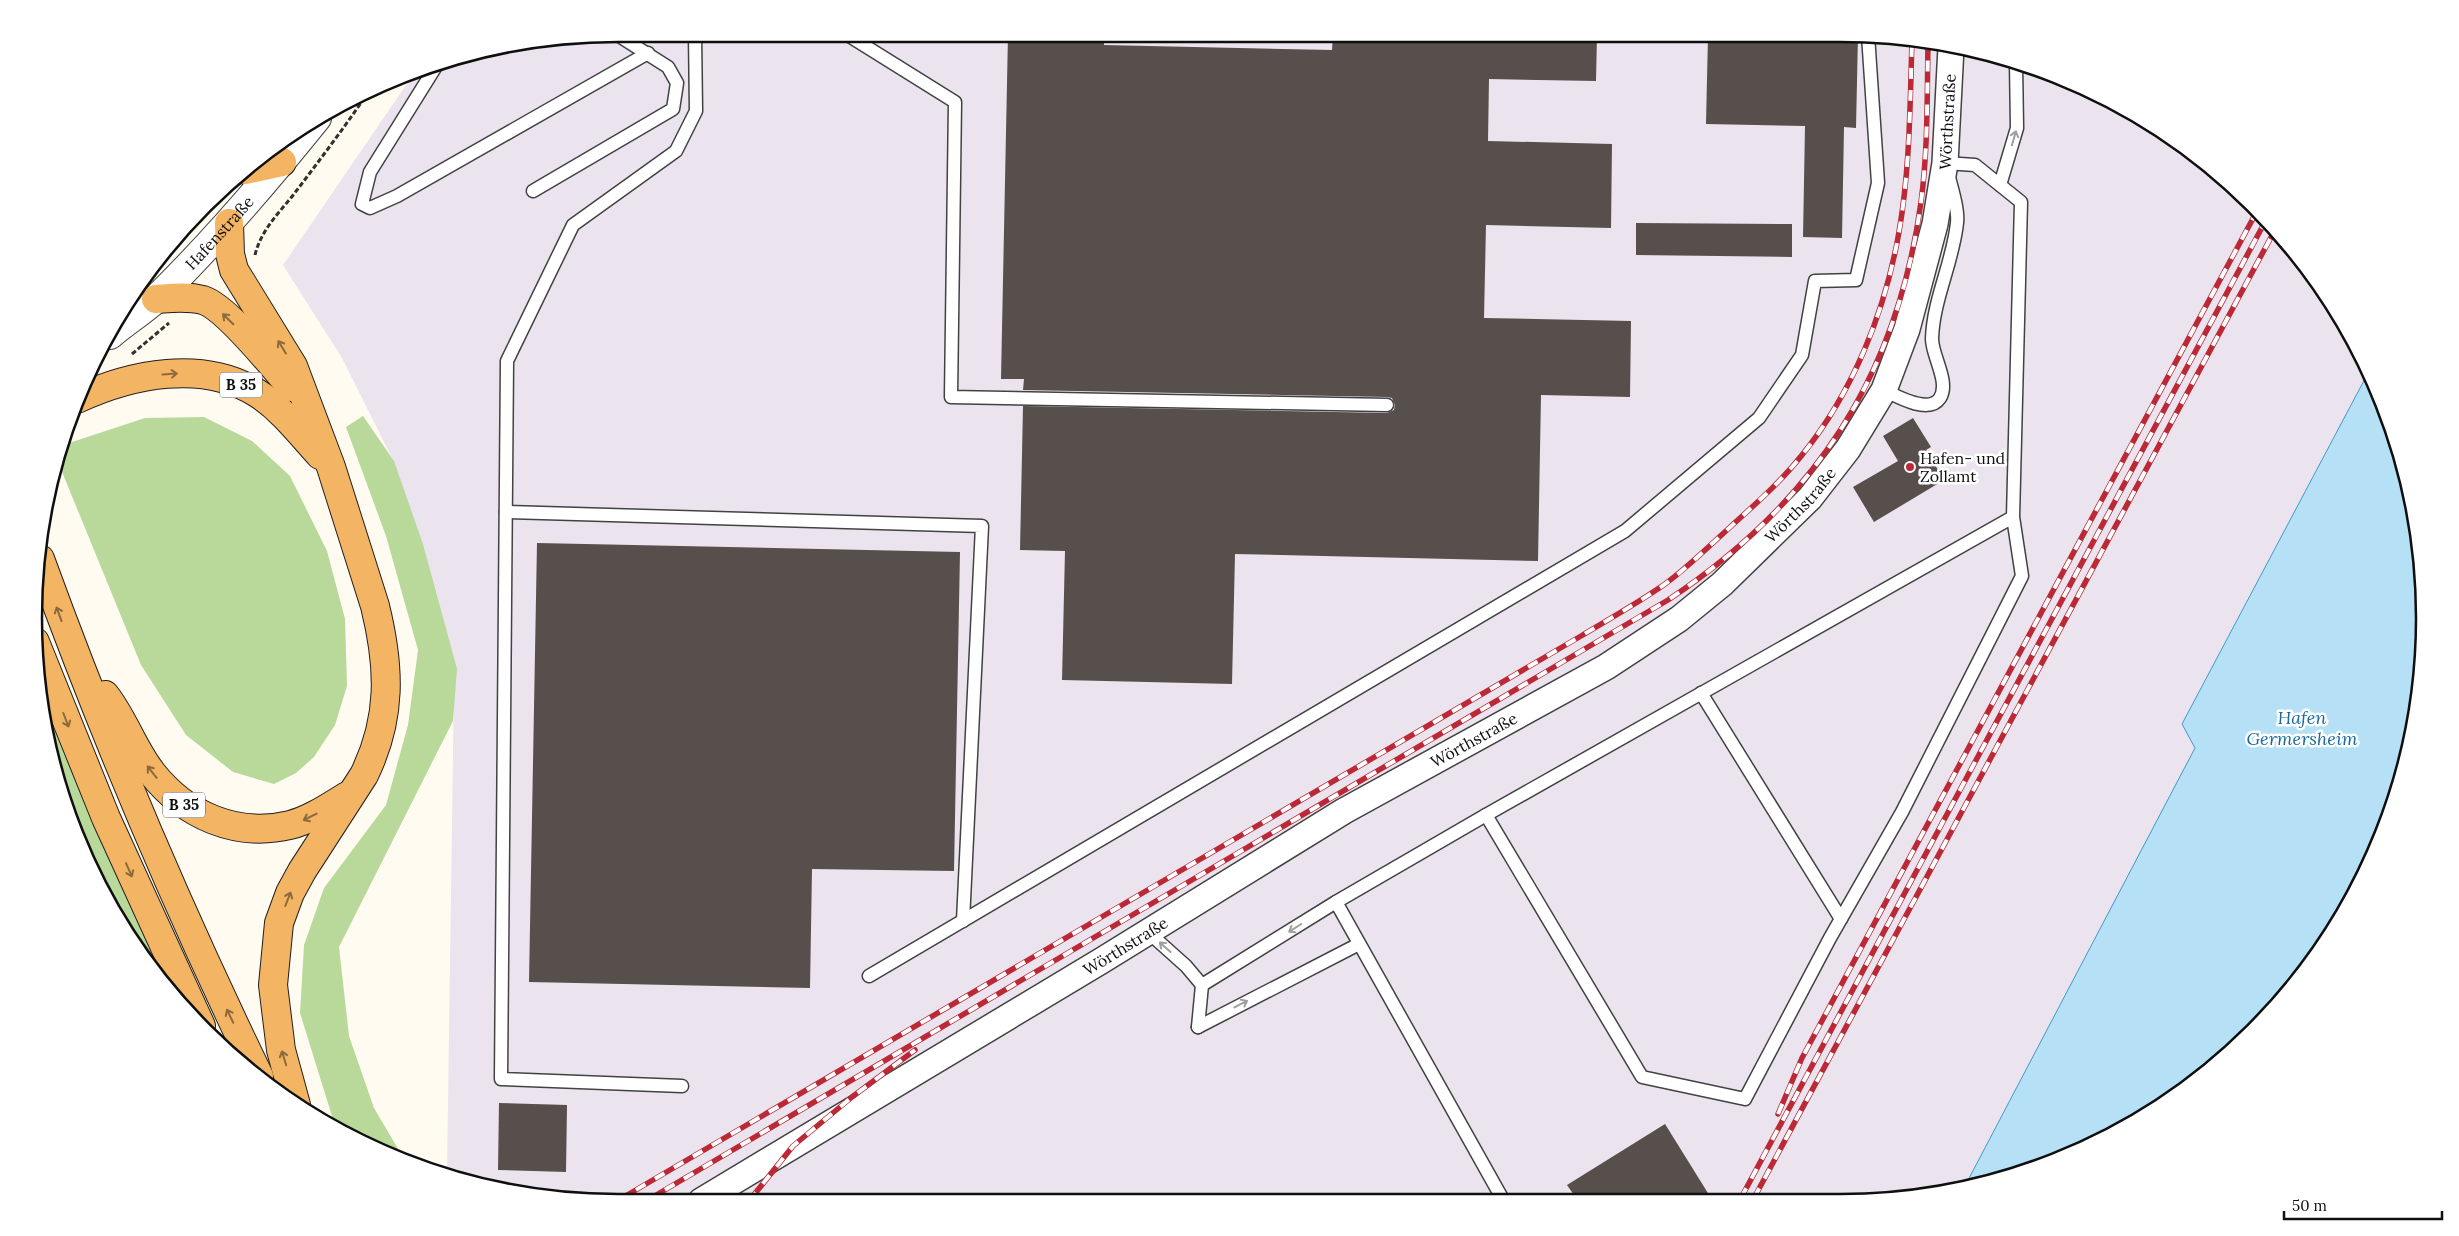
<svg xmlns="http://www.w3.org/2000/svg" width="2459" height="1236" font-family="Lora,serif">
  <rect width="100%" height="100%" fill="#fffbf1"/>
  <polygon fill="#ebe3ed" points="618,34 1879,35 1992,54 2099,94 2196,154 2280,233 2347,326 2368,373 2182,724 2196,748 1966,1184 1918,1197 580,1201 467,1182 447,1175 454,684 425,551 394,462 342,358 283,265 415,72 430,65 504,45"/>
  <g fill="#b9d99a">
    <polygon points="363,416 394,461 423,544 457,669 453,721 339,947 349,1036 374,1108 404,1159 360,1142 336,1129 300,1013 304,945 324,888 386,805 408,725 418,650 386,536 346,427"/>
    <polygon points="204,417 252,441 290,476 327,551 345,619 347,686 335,725 314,757 296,773 274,784 233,772 186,735 141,665 58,462 63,445 145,418"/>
    <path d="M 39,694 L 174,996 C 131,947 84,867 65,805 C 53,769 47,731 39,694 Z"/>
  </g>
  <polygon fill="#b6e0f5" stroke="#3f98cb" points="2368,373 2394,430 2420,541 2424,656 2405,769 2365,876 2280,1003 2196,1082 2064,1158 1966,1184 2195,748 2182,724"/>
  <g fill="#574f4b">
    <polygon points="1008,34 1104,34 1104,45 1332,50 1333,34 1597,35 1596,81 1489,79 1488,141 1612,144 1611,228 1486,225 1484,318 1631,321 1630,397 1541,395 1538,561 1235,554 1232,684 1062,680 1065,551 1020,550 1023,406 1387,413 1394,410 1395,405 1392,398 1387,397 1023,390 1024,379 1001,379"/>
    <polygon points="1708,35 1858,35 1856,128 1844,127 1842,238 1803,237 1805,126 1706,124"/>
    <polygon points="1636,223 1792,224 1792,257 1636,255"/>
    <polygon points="1913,418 1931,447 1926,450 1944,480 1874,522 1853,487 1898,461 1883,436"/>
    <polygon points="537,543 960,552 954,871 812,869 810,988 529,982"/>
    <polygon points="499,1103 567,1105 566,1172 498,1170"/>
    <polygon points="1665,1124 1711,1198 1576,1198 1567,1185"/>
  </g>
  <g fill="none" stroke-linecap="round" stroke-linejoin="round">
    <g stroke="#424242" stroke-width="15">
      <g id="service">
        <polyline points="846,34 955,102 951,397 1387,405"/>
        <polyline points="438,63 370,172 362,204 370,208 397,196 648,53"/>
        <polyline points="2000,185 2017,128 2016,63"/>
        <polyline points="533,191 673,109 677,83 668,67 616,34"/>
        <path d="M 1884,390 C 1896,396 1929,415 1940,398 C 1950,382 1932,356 1932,339 C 1933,300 1953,262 1957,223 C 1959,208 1949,179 1945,163 L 1975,165 L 2021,202 L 2013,517 L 1486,815 L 1642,1077 L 1745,1099 L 1830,938 L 1902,812 L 2022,576 L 2013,517"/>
        <polyline points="506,512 982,526 963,921"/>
        <polyline points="1701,693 1841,919"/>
        <polyline points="1336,902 1502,1198"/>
        <polyline points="1148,932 1186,966 1202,985 1336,902 1486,815"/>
        <polyline points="869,976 1625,531 1759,418 1802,355 1815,281 1856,280 1878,183 1868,35"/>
        <polyline points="1198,1027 1359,944"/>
        <polyline points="1198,1027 1202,985"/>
        <polyline points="682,1086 501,1079 507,361 573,225 676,151 696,111 695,34"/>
      </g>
    </g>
    <g stroke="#424242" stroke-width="28">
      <g id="minor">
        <path id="s1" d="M 701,1201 L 1101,961 L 1344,811 L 1606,667 L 1679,619 L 1722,584 L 1810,498 L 1848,449 L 1884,390 L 1907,329 L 1935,224 L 1945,163 L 1951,47"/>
      </g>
    </g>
    <g stroke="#424242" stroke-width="30">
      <g id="tertiary">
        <path id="s2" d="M 110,335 C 125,322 143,311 158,297 C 215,241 267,180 317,118"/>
      </g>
    </g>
    <g stroke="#202020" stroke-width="30">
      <g id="trunk">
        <polyline points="245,170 282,162"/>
        <path d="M 229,223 L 230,254 L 234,270 L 293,366 L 331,467 L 375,606 C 390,667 392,718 364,775 L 302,871 L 290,893 L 279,923 L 273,985 L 281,1050 L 296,1105"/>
        <path d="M 156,299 C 172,298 187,296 203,300 C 226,307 274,367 291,387"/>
        <path d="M 77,399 C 131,374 203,359 257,393 C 282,409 300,433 320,455"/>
        <path d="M 40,559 C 104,735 177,907 259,1076"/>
        <polyline points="35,642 106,818 201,1026"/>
        <path d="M 105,695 C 124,719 133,749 152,773 C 185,815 236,838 290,825 C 310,820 329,807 347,796"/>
      </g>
    </g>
    <g stroke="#313131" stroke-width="3" stroke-dasharray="5 2.5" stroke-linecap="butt">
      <path d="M 255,255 C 261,230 279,213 294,194 C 319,161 344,128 367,94"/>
      <polyline points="132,354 169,323"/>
    </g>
    <use href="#service" stroke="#fff" stroke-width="12"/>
    <use href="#minor" stroke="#fff" stroke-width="25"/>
    <use href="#tertiary" stroke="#fff" stroke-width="28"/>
    <use href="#trunk" stroke="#f3b463" stroke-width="28"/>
    <g stroke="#bc2936" stroke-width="5.5">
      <g id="rail">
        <polyline points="1778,1114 1802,1058 2257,211"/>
        <polyline points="1741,1198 2266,220"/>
        <polyline points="1754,1198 2276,228"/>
        <path d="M 617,1201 L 1581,636 C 1609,619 1638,603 1665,584 C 1687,568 1707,548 1727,530 C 1753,506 1780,483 1802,455 C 1853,392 1885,312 1899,232 C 1910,169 1910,104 1912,40"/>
        <path d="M 646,1201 L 1668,600 C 1814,503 1897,377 1921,202 C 1928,150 1927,96 1928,43"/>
        <polyline points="749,1201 793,1146 852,1097 915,1050"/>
      </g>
    </g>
    <use href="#rail" stroke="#fff" stroke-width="4" stroke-dasharray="11" stroke-linecap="butt"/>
  </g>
  <defs><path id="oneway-shaft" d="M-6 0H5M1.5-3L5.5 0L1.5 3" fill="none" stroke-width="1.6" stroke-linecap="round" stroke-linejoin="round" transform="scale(1.25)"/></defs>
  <g stroke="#9f9f9f">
    <use href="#oneway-shaft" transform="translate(2014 138) rotate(-74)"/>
    <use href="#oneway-shaft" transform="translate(1295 928) rotate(148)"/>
    <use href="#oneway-shaft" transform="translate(1165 947) rotate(-139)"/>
    <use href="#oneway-shaft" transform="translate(1241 1004) rotate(-27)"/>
  </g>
  <g stroke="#8c6a3d">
    <use href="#oneway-shaft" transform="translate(228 319) rotate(-136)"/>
    <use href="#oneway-shaft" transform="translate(282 347) rotate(-121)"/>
    <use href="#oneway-shaft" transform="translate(170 374) rotate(-4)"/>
    <use href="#oneway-shaft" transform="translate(59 614) rotate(-110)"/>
    <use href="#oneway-shaft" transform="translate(66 720) rotate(69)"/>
    <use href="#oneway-shaft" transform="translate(152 772) rotate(-128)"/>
    <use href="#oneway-shaft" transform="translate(310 817) rotate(154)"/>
    <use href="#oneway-shaft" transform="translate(129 870) rotate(66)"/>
    <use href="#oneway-shaft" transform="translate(288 899) rotate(-69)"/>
    <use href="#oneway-shaft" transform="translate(230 1016) rotate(-116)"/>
    <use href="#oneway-shaft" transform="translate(284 1058) rotate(-107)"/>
  </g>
  <circle fill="#bc2936" stroke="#fff" stroke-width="2" cx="1910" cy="467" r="5"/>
  <g text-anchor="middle" stroke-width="5" stroke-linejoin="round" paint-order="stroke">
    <g fill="#fff" stroke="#575757" stroke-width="1">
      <rect x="220" y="372.5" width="42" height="25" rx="4"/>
      <rect x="163" y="792.5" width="42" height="25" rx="4"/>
    </g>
    <g font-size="15" font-weight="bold" fill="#0f0f0f">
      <text x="241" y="390">B 35</text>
      <text x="184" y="810">B 35</text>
    </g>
    <g font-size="16" fill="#0f0f0f" stroke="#fff">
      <text dy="6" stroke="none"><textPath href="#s1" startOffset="1725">Wörthstraße</textPath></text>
      <text dy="6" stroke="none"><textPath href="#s2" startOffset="150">Hafenstraße</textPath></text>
      <text dy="6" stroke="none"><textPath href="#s1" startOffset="1305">Wörthstraße</textPath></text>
      <text dy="6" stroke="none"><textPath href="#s1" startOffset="900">Wörthstraße</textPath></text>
      <text dy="6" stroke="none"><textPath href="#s1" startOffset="495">Wörthstraße</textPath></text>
    </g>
    <g font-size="16" fill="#0f0f0f" stroke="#fff" text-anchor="start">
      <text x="1920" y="464">Hafen- und<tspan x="1920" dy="18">Zollamt</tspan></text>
    </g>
    <g font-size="18" font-style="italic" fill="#1a6a9f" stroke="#fff">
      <text x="2302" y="724">Hafen<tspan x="2302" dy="21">Germersheim</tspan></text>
    </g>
  </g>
  <path d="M0 0H2459V1236H0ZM618 42H1840A576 576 0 0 1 2416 618V618A576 576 0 0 1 1840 1194H618A576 576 0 0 1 42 618V618A576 576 0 0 1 618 42Z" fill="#fff" fill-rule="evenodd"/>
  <path fill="none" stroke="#0f0f0f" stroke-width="2.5" d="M618 42H1840A576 576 0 0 1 2416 618V618A576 576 0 0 1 1840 1194H618A576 576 0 0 1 42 618V618A576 576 0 0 1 618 42Z"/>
  <path d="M2284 1211v8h158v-8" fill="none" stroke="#0f0f0f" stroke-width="2.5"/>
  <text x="2292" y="1211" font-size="15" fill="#0f0f0f" stroke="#ffffff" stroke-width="4" paint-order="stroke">50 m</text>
</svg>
